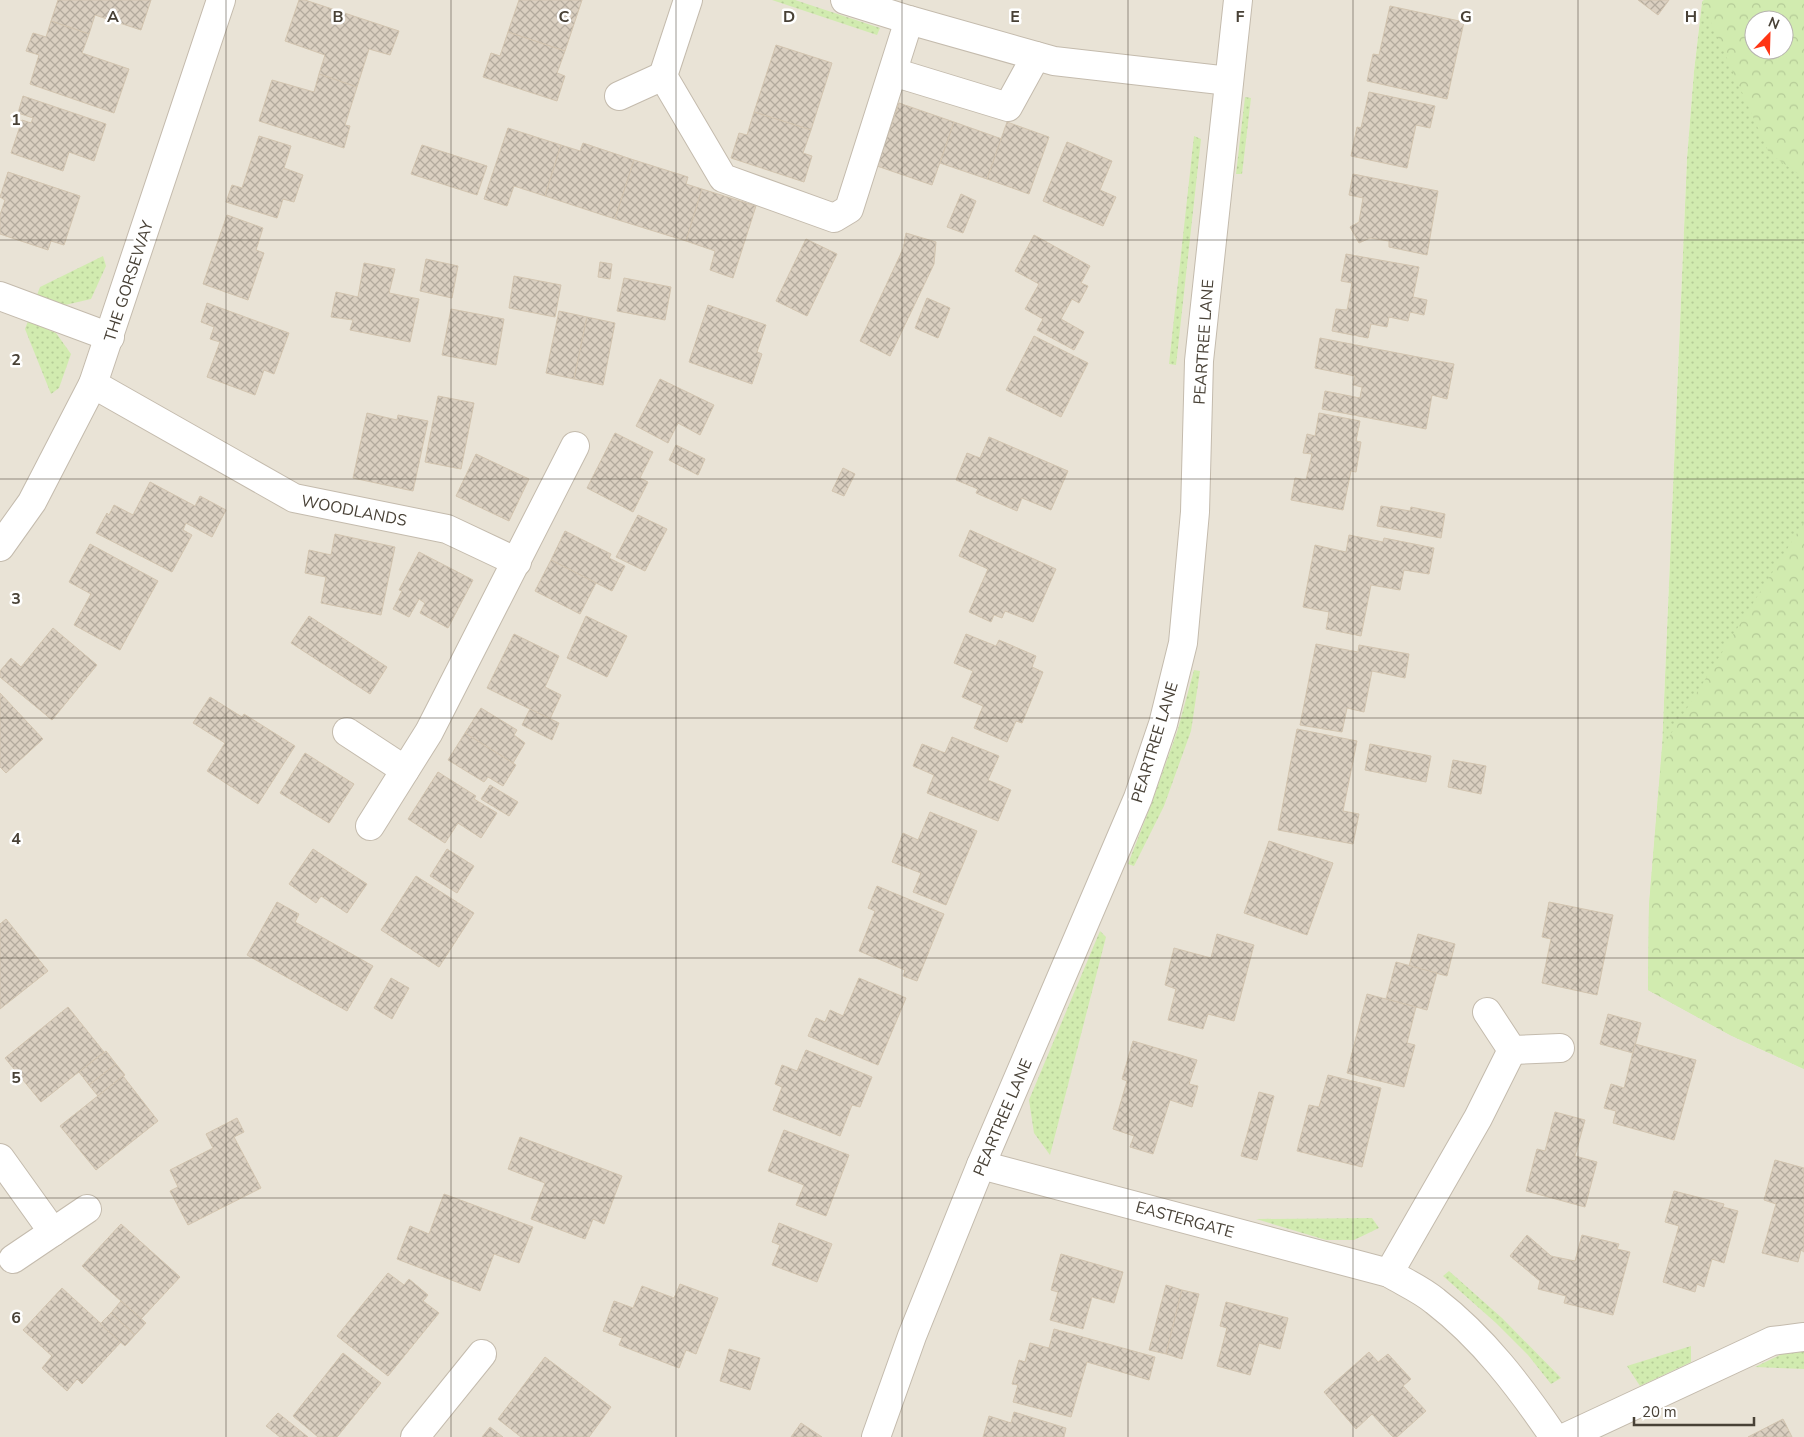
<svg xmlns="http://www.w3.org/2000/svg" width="1804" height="1437" font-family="'Nunito Sans',sans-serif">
  <defs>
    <pattern id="grass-dots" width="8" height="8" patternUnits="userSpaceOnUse" patternTransform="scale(1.25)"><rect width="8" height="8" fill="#d1ebaf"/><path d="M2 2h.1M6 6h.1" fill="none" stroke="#b5cb97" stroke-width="1.8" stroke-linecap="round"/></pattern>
    <pattern id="forest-crowns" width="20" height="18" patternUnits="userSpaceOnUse" patternTransform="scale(1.25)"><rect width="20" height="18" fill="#d1ebaf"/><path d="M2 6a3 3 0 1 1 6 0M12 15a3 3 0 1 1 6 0" fill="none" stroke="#b5cb97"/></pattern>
    <pattern id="building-cross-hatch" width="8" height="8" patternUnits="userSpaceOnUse" patternTransform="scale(1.25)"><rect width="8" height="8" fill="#dacfc0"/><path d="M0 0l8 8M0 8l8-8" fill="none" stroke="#b3aa9d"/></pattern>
  </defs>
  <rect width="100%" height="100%" fill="#f5f1e8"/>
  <polygon fill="#e9e3d6" points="0,0 1704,0 1702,2 1694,71 1687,158 1662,748 1649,905 1732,1036 1804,1069 1804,1437 0,1437"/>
  <g fill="url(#grass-dots)" fill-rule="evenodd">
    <polygon points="772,0 795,0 880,28 877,35"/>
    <path d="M 1704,0 L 1804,0 L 1804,1069 L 1732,1036 L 1648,990 L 1649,905 L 1662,748 L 1687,158 L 1694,71 L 1702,2 ZM 1754,20 L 1784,20 L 1784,50 L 1754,50 Z"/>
    <polygon points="1245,97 1251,98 1242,174 1236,174"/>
    <polygon points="1194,136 1201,139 1176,365 1169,364"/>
    <polygon points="103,256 106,266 91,299 65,305 37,295 40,287"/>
    <polygon points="28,321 56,333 71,354 59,388 51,394 25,329"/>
    <polygon points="1194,670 1200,671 1191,731 1164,806 1134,866 1128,864 1152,802 1178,729"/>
    <polygon points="1100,931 1106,937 1050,1155 1034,1133 1029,1100"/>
    <polygon points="1372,1218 1379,1228 1354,1240 1326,1240 1256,1219"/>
    <polygon points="1449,1271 1502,1318 1561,1378 1551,1384 1528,1355 1496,1323 1443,1276"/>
    <polygon points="1691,1346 1691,1362 1640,1386 1627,1366"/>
    <polygon points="1804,1351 1804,1369 1755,1367 1784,1353"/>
  </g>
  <g fill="url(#forest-crowns)" fill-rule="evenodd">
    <path d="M 1704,0 L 1804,0 L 1804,178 L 1769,153 L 1702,2 ZM 1754,20 L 1784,20 L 1784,50 L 1754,50 Z"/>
    <polygon points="1804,522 1804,1069 1732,1036 1648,990 1649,905 1662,748"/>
  </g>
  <g fill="url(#building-cross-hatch)" stroke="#d2c4af">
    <polygon points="58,0 151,0 141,30 95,15 89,34 51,21"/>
    <polygon points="299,0 305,0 399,31 390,55 369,49 357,87 319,74 325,55 285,41"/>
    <polygon points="519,0 582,0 565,51 508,32"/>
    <polygon points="1638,0 1669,0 1658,15"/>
    <polygon points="1390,6 1464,22 1447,99 1367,81 1373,54 1379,55"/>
    <polygon points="51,21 89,34 82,53 129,69 114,113 30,84 39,55 26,51 33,33 46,37"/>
    <polygon points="508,32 565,51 557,73 565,76 557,101 483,77 491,53 500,56"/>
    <polygon points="776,45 832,63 811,130 754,112"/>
    <polygon points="319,74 357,87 345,125 350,126 344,148 259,121 272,80 314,92"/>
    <polygon points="1369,92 1435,106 1430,128 1416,125 1407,168 1351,156 1357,127 1361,128"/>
    <polygon points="23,96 106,124 94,161 69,152 63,171 11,153 22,120 31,123 33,118 18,113"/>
    <polygon points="899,103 954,122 932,185 877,166"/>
    <polygon points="754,112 811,130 803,153 812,156 804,182 731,158 739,133 747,135"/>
    <polygon points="954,122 1002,139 987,179 940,163"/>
    <polygon points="1007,122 1049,137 1029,194 987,179"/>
    <polygon points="508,128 561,145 545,196 514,186 507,206 484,199"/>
    <polygon points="259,136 291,146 284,168 303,175 294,202 283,199 277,218 226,202 232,185 242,188"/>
    <polygon points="1067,142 1112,161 1100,190 1116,197 1103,226 1043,201"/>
    <polygon points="583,143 634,160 615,219 545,196 561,145 580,151"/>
    <polygon points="422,145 487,166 477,195 411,174"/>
    <polygon points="634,160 688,177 686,184 702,189 686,241 615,219"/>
    <polygon points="8,172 80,196 64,245 51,241 48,250 0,234 0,215 5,200 0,197"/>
    <polygon points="1353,174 1438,191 1427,255 1389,247 1389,241 1370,238 1359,243 1350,227 1359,222 1363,198 1349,195"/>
    <polygon points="702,189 756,206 733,278 710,270 715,251 686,241"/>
    <polygon points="961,194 976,201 963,233 947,227"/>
    <polygon points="227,215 263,228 256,250 264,253 248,300 203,284"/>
    <polygon points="906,233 936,242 934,264 890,356 860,341 903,249"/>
    <polygon points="1034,235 1090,266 1081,283 1088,286 1079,303 1072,299 1061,319 1084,332 1074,350 1037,330 1043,319 1025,309 1039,284 1015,271"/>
    <polygon points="806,239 837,254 807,316 776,301"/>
    <polygon points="1346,254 1419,267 1413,297 1427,300 1424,315 1410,312 1408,321 1389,317 1387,327 1371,324 1368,338 1332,331 1336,309 1347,310 1352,283 1341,281"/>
    <polygon points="426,259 458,266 452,298 420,291"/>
    <polygon points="600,262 612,264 610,279 598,277"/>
    <polygon points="364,263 395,269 389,293 419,299 410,342 350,330 353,320 331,317 336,292 358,297"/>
    <polygon points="514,276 561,285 555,317 509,308"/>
    <polygon points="624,278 671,287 665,320 617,311"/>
    <polygon points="927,298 950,308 938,338 915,328"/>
    <polygon points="207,303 289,333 274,374 264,370 255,395 207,377 220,342 210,339 214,327 201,322"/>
    <polygon points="708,305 766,325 757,352 762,354 752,384 689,362"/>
    <polygon points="451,309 504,319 496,365 442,355"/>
    <polygon points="559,311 587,317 574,379 546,373"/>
    <polygon points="587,317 615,323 603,385 574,379"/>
    <polygon points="1034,336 1088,363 1061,417 1006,390"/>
    <polygon points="1320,338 1454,364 1447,399 1432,395 1426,429 1322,409 1325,391 1360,398 1362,387 1353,385 1355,376 1315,368"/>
    <polygon points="660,379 714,405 700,435 678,423 668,443 636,426"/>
    <polygon points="438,396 474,403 461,469 425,462"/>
    <polygon points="367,413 397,420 398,415 428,421 413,491 353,478"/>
    <polygon points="1319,413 1360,421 1356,441 1361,442 1356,472 1351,471 1343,510 1291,500 1295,478 1306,480 1312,454 1303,453 1307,434 1315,436"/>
    <polygon points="615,433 653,452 640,478 648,482 633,512 587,488"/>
    <polygon points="989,437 1068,471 1051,510 1022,498 1017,511 976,493 978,489 956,480 967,453 980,458"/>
    <polygon points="676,445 705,459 698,475 669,460"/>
    <polygon points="476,454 529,479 509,521 456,496"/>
    <polygon points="843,468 855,474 844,496 832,491"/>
    <polygon points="150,482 195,506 200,496 226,510 212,537 186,523 183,530 192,535 172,572 96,533 107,513 109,515 114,505 133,515"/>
    <polygon points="1381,506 1410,511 1411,507 1445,514 1441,538 1377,526"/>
    <polygon points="638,515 667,529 645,571 616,557"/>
    <polygon points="970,530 1056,569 1033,622 1005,611 1002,618 994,615 991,622 969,612 988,569 959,556"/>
    <polygon points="565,531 611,554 609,558 625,566 612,591 551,560"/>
    <polygon points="335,534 395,547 381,615 321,603 326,577 305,573 309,550 331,555"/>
    <polygon points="1349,535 1383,542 1384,538 1434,548 1429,574 1404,570 1400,590 1371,585 1361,636 1326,629 1329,612 1303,607 1315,545 1346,552"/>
    <polygon points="90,544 158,581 120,650 74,625 91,594 69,582"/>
    <polygon points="419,552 473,580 448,628 420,613 425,603 419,599 409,617 393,609 402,591 399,590"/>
    <polygon points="551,560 596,583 580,614 535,591"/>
    <polygon points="309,616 387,667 370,694 291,643"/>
    <polygon points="586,616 627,636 607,677 567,658"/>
    <polygon points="53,628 97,665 52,720 0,677 0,671 11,658 21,667"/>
    <polygon points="514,634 559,656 545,687 561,695 550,719 487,688"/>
    <polygon points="966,634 996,646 999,640 1036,656 1032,667 1043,672 1022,723 1016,721 1007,742 974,728 983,706 962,697 973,671 954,663"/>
    <polygon points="1316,644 1358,652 1359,645 1409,654 1405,678 1372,671 1364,712 1347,708 1342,732 1300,725"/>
    <polygon points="0,693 43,739 6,773 0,767"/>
    <polygon points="210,697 242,717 244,714 295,746 258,804 207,771 225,743 193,723"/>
    <polygon points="481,708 517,730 514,735 525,743 513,763 465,733"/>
    <polygon points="530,709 559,723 552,740 522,725"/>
    <polygon points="1297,729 1357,741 1343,811 1359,814 1353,844 1278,830"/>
    <polygon points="465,733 516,765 503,786 488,777 484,782 448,760"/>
    <polygon points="952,737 999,756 988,780 1011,790 998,821 927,793 934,775 913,766 922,744 945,753"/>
    <polygon points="1370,744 1431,756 1426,782 1365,770"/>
    <polygon points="305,753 354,784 329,823 280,793"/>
    <polygon points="1453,760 1486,766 1481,794 1448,787"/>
    <polygon points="438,772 476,796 474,799 497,813 481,838 458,823 445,843 408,819"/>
    <polygon points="490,785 518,802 509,816 481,799"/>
    <polygon points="930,812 977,831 946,905 913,892 921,873 892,862 903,833 918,840"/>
    <polygon points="1269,841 1333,863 1307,935 1244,913"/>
    <polygon points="313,849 367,884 347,913 321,896 316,903 289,884"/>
    <polygon points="447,849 474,866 457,893 430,876"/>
    <polygon points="416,876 474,913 439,967 381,930"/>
    <polygon points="877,886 944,914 917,981 903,976 905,970 859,951 875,911 868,908"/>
    <polygon points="277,902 299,914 295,922 373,966 347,1011 247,955"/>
    <polygon points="1549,902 1613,915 1597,995 1542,983 1551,939 1542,937"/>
    <polygon points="6,919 48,971 0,1009 0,924"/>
    <polygon points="1217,934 1254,945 1234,1021 1208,1014 1203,1029 1168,1020 1176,989 1165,985 1174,948 1211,958"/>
    <polygon points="1418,934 1455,944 1447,976 1409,966"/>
    <polygon points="1396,962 1437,973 1427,1010 1386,999"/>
    <polygon points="391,978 409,988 392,1019 374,1008"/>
    <polygon points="859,978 906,998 878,1065 808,1036 816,1018 825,1022 830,1010 843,1016"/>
    <polygon points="1367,994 1416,1007 1407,1043 1415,1045 1404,1087 1347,1073"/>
    <polygon points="68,1007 104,1052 41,1102 5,1058"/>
    <polygon points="1608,1014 1641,1023 1633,1053 1600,1044"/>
    <polygon points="1133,1041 1197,1060 1189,1084 1198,1086 1192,1107 1170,1100 1153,1154 1130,1147 1134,1136 1113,1129 1127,1081 1122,1079"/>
    <polygon points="1635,1044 1696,1060 1674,1140 1613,1123 1616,1111 1604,1108 1611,1084 1624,1088"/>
    <polygon points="806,1050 872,1077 860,1107 852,1105 840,1136 773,1110 782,1087 775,1084 782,1065 797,1071"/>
    <polygon points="106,1051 116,1064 89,1085 79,1072"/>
    <polygon points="116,1064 125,1075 98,1096 89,1085"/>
    <polygon points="1328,1075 1381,1088 1362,1167 1297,1151 1309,1105 1319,1107"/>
    <polygon points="123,1076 158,1121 96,1170 60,1126"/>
    <polygon points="1259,1092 1274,1096 1257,1160 1241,1156"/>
    <polygon points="1555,1112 1585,1120 1575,1156 1597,1162 1585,1207 1526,1191 1537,1149 1545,1151"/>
    <polygon points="237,1118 244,1132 234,1137 261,1188 188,1225 170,1191 178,1187 170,1170 213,1148 206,1134"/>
    <polygon points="784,1130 849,1155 826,1216 796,1205 804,1185 768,1171"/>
    <polygon points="520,1137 622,1176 604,1224 593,1219 585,1239 531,1219 545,1183 508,1169"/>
    <polygon points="1775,1160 1804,1168 1804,1252 1801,1250 1798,1262 1762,1253 1776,1204 1764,1200"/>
    <polygon points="1674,1191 1724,1204 1723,1207 1738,1211 1724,1263 1712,1259 1704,1287 1697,1284 1695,1292 1663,1282 1679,1226 1665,1222"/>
    <polygon points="444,1194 533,1227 519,1263 494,1254 480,1291 397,1259 410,1226 429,1234"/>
    <polygon points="779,1223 832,1244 817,1282 772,1265 780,1245 772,1242"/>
    <polygon points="121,1224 180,1277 141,1319 82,1266"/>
    <polygon points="1527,1235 1551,1256 1575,1261 1582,1235 1619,1244 1617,1249 1630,1252 1613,1315 1564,1303 1566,1296 1538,1289 1540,1281 1510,1256"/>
    <polygon points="1061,1254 1123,1272 1114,1303 1092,1297 1083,1329 1050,1320 1058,1292 1051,1290"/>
    <polygon points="388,1273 404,1285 409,1279 428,1295 423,1301 439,1313 388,1376 337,1336"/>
    <polygon points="680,1284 718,1298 696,1354 686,1350 679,1368 619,1345 622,1338 603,1331 614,1301 633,1308 642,1286 674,1298"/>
    <polygon points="1166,1285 1182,1290 1166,1354 1149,1350"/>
    <polygon points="62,1288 121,1342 82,1384 77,1379 67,1391 42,1368 52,1356 23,1330"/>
    <polygon points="1182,1290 1199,1294 1182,1359 1166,1354"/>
    <polygon points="121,1301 146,1323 135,1335 111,1313"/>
    <polygon points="1226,1302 1288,1318 1280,1349 1259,1343 1250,1375 1217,1366 1227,1328 1220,1326"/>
    <polygon points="111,1313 135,1335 125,1346 100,1324"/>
    <polygon points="1054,1329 1155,1357 1149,1380 1087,1362 1071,1417 1013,1402 1018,1385 1012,1384 1019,1360 1025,1362 1030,1343 1049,1348"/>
    <polygon points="729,1349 760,1358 750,1390 720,1381"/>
    <polygon points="1369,1352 1378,1362 1388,1354 1411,1379 1403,1386 1426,1411 1397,1437 1393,1437 1372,1414 1356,1429 1324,1392"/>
    <polygon points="343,1353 381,1383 337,1437 318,1437 293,1416"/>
    <polygon points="545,1357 611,1407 589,1437 521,1437 498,1419"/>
    <polygon points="1014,1412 1066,1428 1064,1437 983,1437 989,1416 1011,1423"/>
    <polygon points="278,1413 308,1437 280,1437 266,1426"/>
    <polygon points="1783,1419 1792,1437 1748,1437"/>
    <polygon points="801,1423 822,1437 791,1437"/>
    <polygon points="490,1427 503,1437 482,1437"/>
  </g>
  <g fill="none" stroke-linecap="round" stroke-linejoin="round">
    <g stroke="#c4bbad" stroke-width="30">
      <g id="minor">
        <polyline points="845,0 909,20 1054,61 1229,81"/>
        <polyline points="893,72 1008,107 1036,56"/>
        <polyline points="663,76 688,0"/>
        <polyline points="619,96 663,76 723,178 834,218 849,209 909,20"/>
        <polyline points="0,296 110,337"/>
        <polyline points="93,384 294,498 447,529 517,562"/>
        <polyline points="0,547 32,502 93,384 221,0"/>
        <polyline points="347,732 405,770"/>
        <polyline points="370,826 429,732 575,446"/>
        <polyline points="1487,1012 1512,1050 1560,1048"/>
        <polyline points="0,1158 53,1232"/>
        <path d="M 981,1165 L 1389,1273 C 1404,1282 1422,1290 1435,1301 C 1483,1338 1520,1387 1554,1437"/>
        <polyline points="13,1259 87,1209"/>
        <polyline points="1389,1273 1478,1118 1512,1050"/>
        <polyline points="415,1437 482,1354"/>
        <polyline points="876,1437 912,1336 981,1165 1138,798 1163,724 1183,643 1195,512 1199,361 1238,0"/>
        <polyline points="1566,1437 1772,1341 1804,1337"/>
      </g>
    </g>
    <use href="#minor" stroke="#fff" stroke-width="28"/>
  </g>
  <path fill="none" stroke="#484136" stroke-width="1" stroke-opacity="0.55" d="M 226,0 L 226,1437M 451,0 L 451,1437M 676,0 L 676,1437M 902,0 L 902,1437M 1128,0 L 1128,1437M 1353,0 L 1353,1437M 1578,0 L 1578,1437M 0,240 L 1804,240M 0,479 L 1804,479M 0,718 L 1804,718M 0,958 L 1804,958M 0,1198 L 1804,1198"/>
  <g text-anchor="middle" stroke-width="5" stroke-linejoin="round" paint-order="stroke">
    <g font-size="16" fill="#484136" stroke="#fff">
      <text transform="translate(128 281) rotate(-72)" y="6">THE GORSEWAY</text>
      <text transform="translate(1203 342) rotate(-86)" y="6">PEARTREE LANE</text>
      <text transform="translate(354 510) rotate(11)" y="6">WOODLANDS</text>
      <text transform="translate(1154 742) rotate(-73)" y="6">PEARTREE LANE</text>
      <text transform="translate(1002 1117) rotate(-67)" y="6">PEARTREE LANE</text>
      <text transform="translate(1185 1219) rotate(15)" y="6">EASTERGATE</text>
    </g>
  </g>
  <g font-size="16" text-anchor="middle" font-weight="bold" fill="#484136" stroke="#fff" stroke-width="5" stroke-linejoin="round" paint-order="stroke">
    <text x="113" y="22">A</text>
    <text x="338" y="22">B</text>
    <text x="564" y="22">C</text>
    <text x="789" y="22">D</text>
    <text x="1015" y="22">E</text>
    <text x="1240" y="22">F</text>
    <text x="1466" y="22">G</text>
    <text x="1691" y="22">H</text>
    <text x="16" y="125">1</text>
    <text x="16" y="365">2</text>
    <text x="16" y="604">3</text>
    <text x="16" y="844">4</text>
    <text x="16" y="1083">5</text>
    <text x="16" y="1323">6</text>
  </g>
  <g transform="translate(1769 35) rotate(23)"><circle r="24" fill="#ffffff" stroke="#b6b3af"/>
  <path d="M0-4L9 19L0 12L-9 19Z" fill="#ff3514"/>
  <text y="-8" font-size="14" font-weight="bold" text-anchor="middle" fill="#484136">N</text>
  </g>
  <path d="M1634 1417v8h120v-8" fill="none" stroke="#484136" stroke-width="2.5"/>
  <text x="1642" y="1417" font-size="15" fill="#484136" stroke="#ffffff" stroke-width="4" paint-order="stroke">20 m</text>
</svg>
